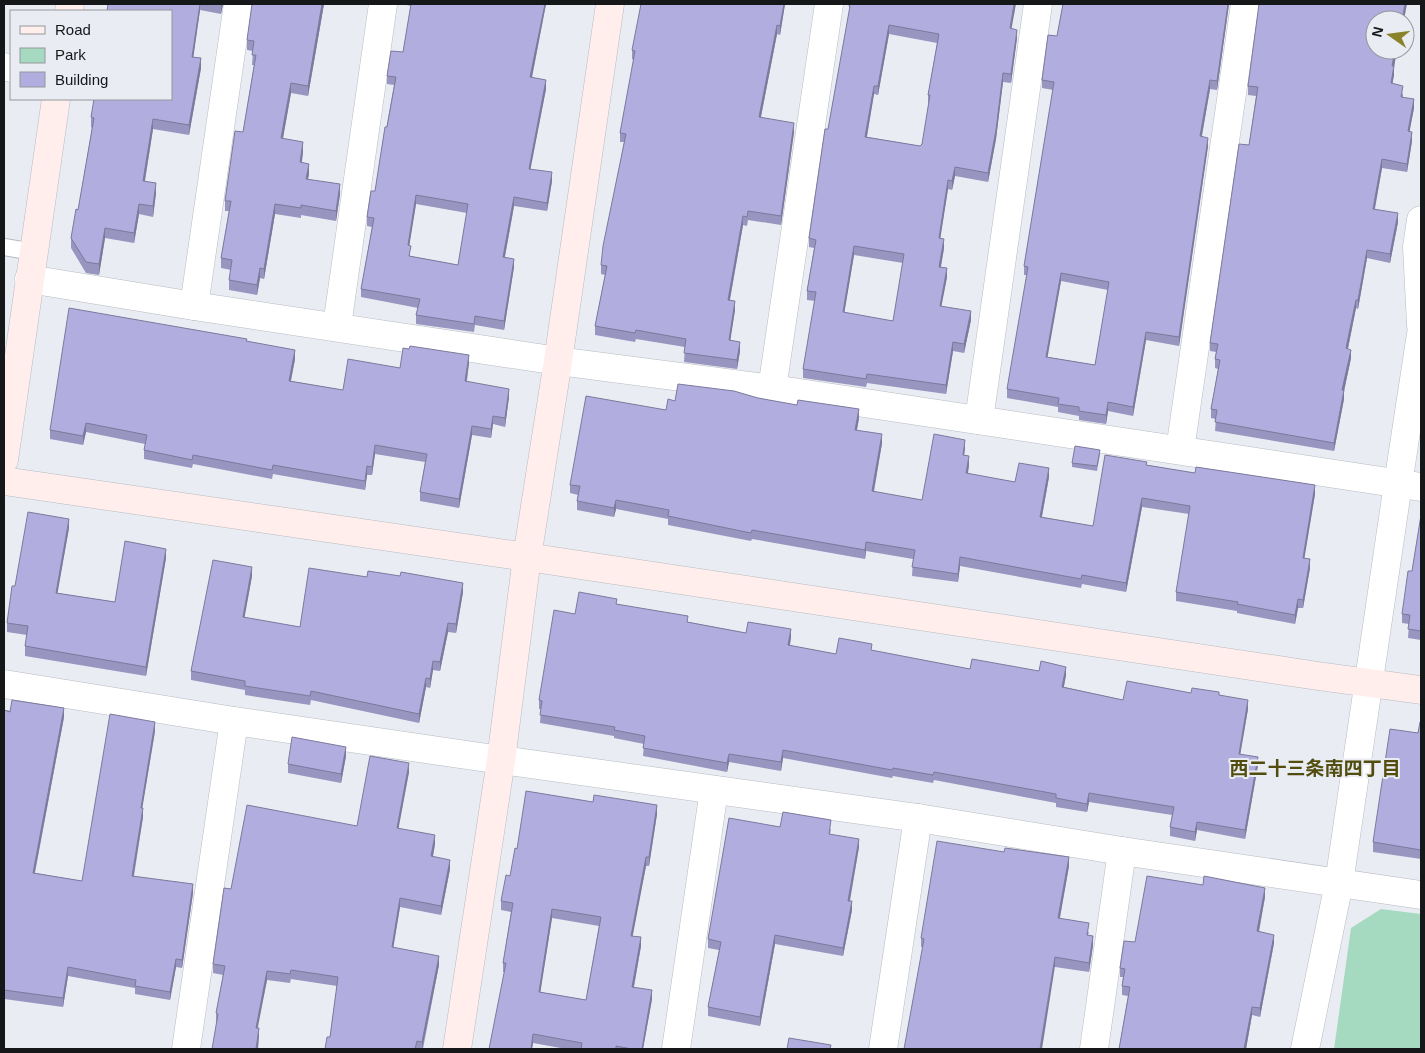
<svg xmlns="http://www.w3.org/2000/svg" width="1425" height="1053" font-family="Helvetica,'Noto Sans JP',sans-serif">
  <rect width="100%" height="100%" fill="#e9edf3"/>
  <polygon fill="#a5dac0" points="1381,909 1421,914 1421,1049 1334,1049 1351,928"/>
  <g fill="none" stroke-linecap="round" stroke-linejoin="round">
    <g stroke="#b7bbc1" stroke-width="18">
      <polyline id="lane" points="4,247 34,252"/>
    </g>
    <g stroke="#b7bbc1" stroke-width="29">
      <g id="street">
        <polyline points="4,67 11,68"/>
        <polyline points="1421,220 1417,247 1421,325"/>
        <polyline points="29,279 194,306 558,361 772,389 1421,487"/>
        <polyline points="194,306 238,4"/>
        <polyline points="337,326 383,4"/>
        <polyline points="772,389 829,4"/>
        <polyline points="979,420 1038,4"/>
        <polyline points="1180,450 1245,4"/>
        <polyline points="4,684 234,721 501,760 918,818 1122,851 1421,895"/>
        <polyline points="186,1049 234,721"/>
        <polyline points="676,1049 714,790"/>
        <polyline points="883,1049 918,818"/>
        <polyline points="1094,1049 1122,851"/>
        <polyline points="1305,1049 1339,883 1398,484 1421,334"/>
      </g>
    </g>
    <g stroke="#b7bbc1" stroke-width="29">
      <g id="secondary">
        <polyline points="69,11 70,4"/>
        <polyline points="4,460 56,99"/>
        <polyline points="4,481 527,557 1318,676 1421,690"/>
        <polyline points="457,1049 501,760 527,557 558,361 610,4"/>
      </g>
    </g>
    <use href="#lane" stroke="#fff" stroke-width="16"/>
    <use href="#street" stroke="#fff" stroke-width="28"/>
    <use href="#secondary" stroke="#ffeeec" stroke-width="28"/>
  </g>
  <g fill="#9895c0" fill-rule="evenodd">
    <polygon points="108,4 223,4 221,14 200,10 193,57 201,68 189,135 153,129 145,181 156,193 153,217 139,214 134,243 105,238 99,275 86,273 71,248 71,238 78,210 92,128 91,127 91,117 171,99"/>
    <polygon points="324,4 308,96 291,93 283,139 303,152 302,162 309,174 308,179 340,194 336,221 301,215 301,218 275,214 264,279 260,278 257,295 229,290 229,280 231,270 221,268 221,258 229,211 225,211 225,201 243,132 254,65 252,65 253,51 247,50 247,40"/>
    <path d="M 402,4 L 546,4 L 532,78 L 546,89 L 530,169 L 552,181 L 547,211 L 514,206 L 505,257 L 514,267 L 504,330 L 475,325 L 474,332 L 416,324 L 416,315 L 418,308 L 361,297 L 361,289 L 372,227 L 367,226 L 367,217 L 375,191 L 394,85 L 387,84 L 387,76 L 403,52 L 411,6 ZM 416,204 L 467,213 L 458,265 L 410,256 L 409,245 Z"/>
    <polygon points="785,4 780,35 777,34 761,117 794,132 781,225 748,220 747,226 743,225 730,300 735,310 730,340 740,351 737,369 684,362 685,347 636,339 635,342 595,335 595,326 605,275 601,274 601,265 624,142 620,142 620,133 634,60 632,59 632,50"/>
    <path d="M 849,4 L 1011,29 L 1017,38 L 1011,83 L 1003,82 L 996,139 L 988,182 L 955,176 L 952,190 L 948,189 L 940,238 L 944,248 L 941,267 L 947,277 L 941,306 L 971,320 L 964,353 L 953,351 L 946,394 L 867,383 L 866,387 L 803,378 L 803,369 L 815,301 L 807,300 L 807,291 L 814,248 L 809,247 L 809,238 L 849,14 ZM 889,34 L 937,43 L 928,95 L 928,103 L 929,104 L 922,144 L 920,146 L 867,137 L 874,94 L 878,95 ZM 854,255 L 903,263 L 893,321 L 844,313 Z"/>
    <path d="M 1063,4 L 1229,4 L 1217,90 L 1210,89 L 1202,136 L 1208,146 L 1179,346 L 1146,340 L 1133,416 L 1108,411 L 1106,424 L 1079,420 L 1079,416 L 1058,412 L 1058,407 L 1007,398 L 1007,389 L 1027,275 L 1024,275 L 1024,266 L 1053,90 L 1042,88 L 1042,80 L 1057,36 ZM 1061,281 L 1108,290 L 1095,365 L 1047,357 Z"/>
    <polygon points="1375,50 1397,50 1394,67 1394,75 1392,84 1403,94 1403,97 1414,108 1409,132 1412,141 1407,172 1382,168 1375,209 1398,222 1390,263 1367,258 1358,309 1356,308 1348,349 1351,358 1344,391 1344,399 1334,451 1215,431 1216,419 1211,418 1211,409 1218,369 1215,368 1215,359 1216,352 1210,351 1210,343 1249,145 1256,96 1248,95 1248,86"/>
    <polygon points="247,341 295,359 291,381 343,390 400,368 469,363 467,381 509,397 505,427 493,424 491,438 472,435 459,508 420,501 420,492 425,462 375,454 372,475 367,475 365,490 273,474 272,479 193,464 192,468 144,459 144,450 145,444 86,432 83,445 50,439 50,430"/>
    <polygon points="758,398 859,418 857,430 882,443 874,492 922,500 965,448 964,455 969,465 968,474 1015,482 1049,477 1042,517 1093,526 1147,465 1315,494 1304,558 1310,568 1303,608 1298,608 1295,624 1237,613 1237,611 1176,601 1176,592 1189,514 1142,507 1126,592 1082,584 1081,588 960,566 958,582 912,576 913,559 866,551 865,559 752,539 751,541 668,525 668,519 616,509 614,517 577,510 577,501 578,495 570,493 570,485 666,410 675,401"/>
    <polygon points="1100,454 1097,471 1072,467 1072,463"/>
    <polygon points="1421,515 1421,640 1408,638 1409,624 1402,623 1402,614 1412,571"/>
    <polygon points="69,528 57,593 115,602 166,558 146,676 25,656 25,646 27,635 7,632 7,623 15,586"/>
    <polygon points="252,576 244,618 300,627 463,592 456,633 448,632 440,671 433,670 430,688 426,687 419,723 311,700 310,705 245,695 245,690 191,680 191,671"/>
    <polygon points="617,604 688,622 746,633 791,637 790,646 836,654 872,651 970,669 1066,675 1064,687 1123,700 1191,693 1219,695 1248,709 1240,754 1258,765 1245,839 1197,830 1195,841 1170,836 1170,827 1172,815 1089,802 1087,812 1056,807 1056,803 934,780 933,783 893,776 892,778 783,758 781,771 729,762 727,772 643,756 644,744 614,738 614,736 540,723 541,709 539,709 539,700 575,614"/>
    <polygon points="4,710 64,717 35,873 82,881 155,731 142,808 143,817 134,876 193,893 182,968 176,967 170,1000 135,994 135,988 68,976 63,1007 4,999"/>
    <polygon points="1421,722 1421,859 1373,852 1373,842 1418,733"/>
    <polygon points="346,756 341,783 288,773 288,764"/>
    <polygon points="409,772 398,828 435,844 433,857 450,869 441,915 400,907 393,947 439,965 423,1049 325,1049 330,1037 337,986 291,979 290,983 267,980 257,1028 259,1037 216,1022 216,1013 223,975 213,973 213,964 231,889 357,826"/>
    <path d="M 657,814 L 649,866 L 646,866 L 632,936 L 641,946 L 634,987 L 652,999 L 643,1049 L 566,1049 L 533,1043 L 532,1049 L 489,1049 L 505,972 L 503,972 L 503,963 L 511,912 L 501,910 L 501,901 L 510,876 L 517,849 ZM 552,918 L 599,926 L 586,1000 L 540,992 Z"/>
    <polygon points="780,827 831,829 830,834 859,847 850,901 852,910 843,956 775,944 760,1026 708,1016 708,1007 719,950 708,948 708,939"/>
    <polygon points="1069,866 1060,918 1089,932 1088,935 1093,945 1089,972 921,947 921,938"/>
    <polygon points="1265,897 1259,932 1274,943 1260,1017 1252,1015 1246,1049 1119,1049 1128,996 1122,995 1122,986 1123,977 1120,977 1120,968 1135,942"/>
  </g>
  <g fill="#7c799c">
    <polygon points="200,4 200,10 192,67 192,57"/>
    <polygon points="221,4 223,4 221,14"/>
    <polygon points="322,4 324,4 308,96 308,86"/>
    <polygon points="545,4 546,4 530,86 530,77"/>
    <polygon points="784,4 785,4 780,35 780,26"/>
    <polygon points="1014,4 1016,4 1010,37 1010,28"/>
    <polygon points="1228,4 1229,4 1217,90 1217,81"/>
    <polygon points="1405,4 1407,4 1404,20 1402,20"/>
    <polygon points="777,25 777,34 759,126 759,117"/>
    <polygon points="889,25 889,34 878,95 878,86"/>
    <polygon points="1017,30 1017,38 1011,83 1011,74"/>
    <polygon points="1395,50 1397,50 1394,67 1394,75 1391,92 1392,66"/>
    <polygon points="201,58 201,68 189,135 189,125"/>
    <polygon points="1003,73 1003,82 996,139 988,182 988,173"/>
    <polygon points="546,80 546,89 529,177 529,169"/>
    <polygon points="1210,80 1210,89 1200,145 1200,136"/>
    <polygon points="291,83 291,93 281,148 281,138"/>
    <polygon points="874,86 874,94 865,146 865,137"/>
    <polygon points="1414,99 1414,108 1408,140 1408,131"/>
    <polygon points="153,119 153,129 143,191 143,181"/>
    <polygon points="794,123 794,132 781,225 781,216"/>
    <polygon points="1412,132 1412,141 1407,172 1407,164"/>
    <polygon points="1208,138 1208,146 1179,346 1179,337"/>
    <polygon points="303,142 303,152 300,172 300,162"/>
    <polygon points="1382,159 1382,168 1373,217 1373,209"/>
    <polygon points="309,164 309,174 306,189 306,179"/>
    <polygon points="955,167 955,176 952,190 952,181"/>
    <polygon points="552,172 552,181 547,211 547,203"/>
    <polygon points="948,180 948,189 939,247 939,238"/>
    <polygon points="156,183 156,193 153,217 153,206"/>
    <polygon points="340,184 340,194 336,221 336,211"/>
    <polygon points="416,195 416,204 408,254 408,245"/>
    <polygon points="514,197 514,206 503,266 503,257"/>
    <polygon points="139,204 139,214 134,243 134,233"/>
    <polygon points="275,204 275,214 264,279 264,269"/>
    <polygon points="1398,213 1398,222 1390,263 1390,254"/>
    <polygon points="743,216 743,225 728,309 728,300"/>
    <polygon points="105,228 105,238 99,275 99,264"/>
    <polygon points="944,239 944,248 939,276 939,267"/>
    <polygon points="854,246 854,255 843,321 843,312"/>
    <polygon points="1367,250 1367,258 1358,309 1358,300"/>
    <polygon points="514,259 514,267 504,330 504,321"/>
    <polygon points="260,268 260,278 257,295 257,285"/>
    <polygon points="947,268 947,277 940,314 940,306"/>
    <polygon points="1061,273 1061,281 1046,366 1046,357"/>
    <polygon points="1356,300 1356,308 1346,357 1346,348"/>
    <polygon points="735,301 735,310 729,349 729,340"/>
    <polygon points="971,311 971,320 964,353 964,344"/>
    <polygon points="1146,332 1146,340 1133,416 1133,407"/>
    <polygon points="740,342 740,351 737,369 737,360"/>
    <polygon points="953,342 953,351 946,394 946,385"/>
    <polygon points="295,350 295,359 289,389 289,381"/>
    <polygon points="1351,350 1351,358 1344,391 1344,399 1334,451 1334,443 1342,390"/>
    <polygon points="469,355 469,363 465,390 465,381"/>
    <polygon points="509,389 509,397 505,427 505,418"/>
    <polygon points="1108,402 1108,411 1106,424 1106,415"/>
    <polygon points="859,409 859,418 855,439 855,430"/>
    <polygon points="493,416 493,424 491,438 491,429"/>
    <polygon points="86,423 86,432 83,445 83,436"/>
    <polygon points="472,426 472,435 459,508 459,499"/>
    <polygon points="882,434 882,443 872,500 872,491"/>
    <polygon points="965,440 965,448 963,464 963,455"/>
    <polygon points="375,445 375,454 372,475 372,467"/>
    <polygon points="969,456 969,465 966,482 966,473"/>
    <polygon points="367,466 367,475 365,490 365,481"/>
    <polygon points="1049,468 1049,477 1040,526 1040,517"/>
    <polygon points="1315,485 1315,494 1303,567 1303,558"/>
    <polygon points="1142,498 1142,507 1126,592 1126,583"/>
    <polygon points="616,500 616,509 614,517 614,508"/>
    <polygon points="69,519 69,528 56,602 56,593"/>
    <polygon points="866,542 866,551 865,559 865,550"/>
    <polygon points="166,549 166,558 146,676 146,667"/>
    <polygon points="960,557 960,566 958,582 958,574"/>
    <polygon points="1310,559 1310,568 1303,608 1303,600"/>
    <polygon points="252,567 252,576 243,626 243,617"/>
    <polygon points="463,583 463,592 456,633 456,624"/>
    <polygon points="1298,599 1298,608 1295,624 1295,615"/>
    <polygon points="448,623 448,632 440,671 440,662"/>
    <polygon points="791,629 791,637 788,654 788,645"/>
    <polygon points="433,661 433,670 430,688 430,679"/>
    <polygon points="1066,667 1066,675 1062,695 1062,687"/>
    <polygon points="426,678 426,687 419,723 419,714"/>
    <polygon points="1248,700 1248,709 1239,762 1239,754"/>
    <polygon points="64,708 64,717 33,881 33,873"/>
    <polygon points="155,722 155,731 141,816 141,808"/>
    <polygon points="346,747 346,756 341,783 341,774"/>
    <polygon points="783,750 783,758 781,771 781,762"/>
    <polygon points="729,754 729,762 727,772 727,763"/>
    <polygon points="1258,757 1258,765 1245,839 1245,830"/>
    <polygon points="409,763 409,772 397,837 397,828"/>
    <polygon points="1089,793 1089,802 1087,812 1087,804"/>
    <polygon points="657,805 657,814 649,866 649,857"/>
    <polygon points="143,808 143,817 132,884 132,876"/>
    <polygon points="1197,822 1197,830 1195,841 1195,832"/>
    <polygon points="435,835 435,844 431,865 431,856"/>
    <polygon points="859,839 859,847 848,909 848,901"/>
    <polygon points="646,857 646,866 631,945 631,936"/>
    <polygon points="1069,857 1069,866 1058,927 1058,918"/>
    <polygon points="450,860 450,869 441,915 441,906"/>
    <polygon points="193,884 193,893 182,968 182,960"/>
    <polygon points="1265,888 1265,897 1257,940 1257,931"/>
    <polygon points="400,898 400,907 392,956 392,947"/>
    <polygon points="852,901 852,910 843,956 843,948"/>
    <polygon points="552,909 552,918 539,1001 539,992"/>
    <polygon points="775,935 775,944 760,1026 760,1017"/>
    <polygon points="1274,935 1274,943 1260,1017 1260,1008"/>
    <polygon points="1093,936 1093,945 1089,972 1089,963"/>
    <polygon points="641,937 641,946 632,996 632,987"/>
    <polygon points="439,956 439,965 422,1049 422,1042"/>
    <polygon points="1055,957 1055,966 1042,1049 1040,1049"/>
    <polygon points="176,959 176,967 170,1000 170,992"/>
    <polygon points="68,967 68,976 63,1007 63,998"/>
    <polygon points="267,971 267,980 256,1037 256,1028"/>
    <polygon points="652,990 652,999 643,1049 642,1049"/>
    <polygon points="1252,1007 1252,1015 1246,1049 1244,1049"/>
    <polygon points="259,1028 259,1037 258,1049 256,1049"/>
    <polygon points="533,1034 533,1043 532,1049 531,1049"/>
  </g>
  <g fill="#b1addf" stroke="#7c799c" fill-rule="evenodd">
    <polygon points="108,4 200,4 192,57 201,58 189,125 153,119 143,181 156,183 153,206 139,204 134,233 105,228 99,264 86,262 71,238 76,209 78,210 94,118 91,117 94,99 171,99 171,11 107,11"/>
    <polygon points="252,4 322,4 308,86 291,83 281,138 303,142 300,162 309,164 306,179 340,184 336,211 301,205 301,208 275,204 264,269 260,268 257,285 229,280 232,260 221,258 231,201 225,201 235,131 243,132 256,55 252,55 254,41 247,40"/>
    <path d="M 411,4 L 545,4 L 530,77 L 546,80 L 529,169 L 552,172 L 547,203 L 514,197 L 503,257 L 514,259 L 504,321 L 475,316 L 474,324 L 416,315 L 420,299 L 361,289 L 374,218 L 367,217 L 371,191 L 375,191 L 385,127 L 387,127 L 396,77 L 387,76 L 391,51 L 403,52 ZM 416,195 L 468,204 L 458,265 L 409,256 L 411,246 L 408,245 Z"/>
    <polygon points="641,4 784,4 780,26 777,25 759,117 794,123 781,216 748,211 747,217 743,216 728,300 735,301 729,340 740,342 737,360 684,353 686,339 636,330 635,333 595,326 607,266 601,265 603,246 626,134 620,133 635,51 632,50"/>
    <path d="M 849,4 L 1014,4 L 1010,28 L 1017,30 L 1011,74 L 1003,73 L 996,130 L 988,173 L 955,167 L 952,181 L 948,180 L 939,238 L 944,239 L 939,267 L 947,268 L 940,306 L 971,311 L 964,344 L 953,342 L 946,385 L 867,374 L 866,379 L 803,369 L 816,292 L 807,291 L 816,240 L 809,238 L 825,129 L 828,129 L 850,6 L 849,6 ZM 889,25 L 939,34 L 928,95 L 930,95 L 922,144 L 920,146 L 865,137 L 874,86 L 878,86 ZM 854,246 L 904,254 L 893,321 L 843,312 Z"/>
    <path d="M 1063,4 L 1228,4 L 1217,81 L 1210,80 L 1200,136 L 1208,138 L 1179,337 L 1146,332 L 1133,407 L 1108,402 L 1106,415 L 1079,411 L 1079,407 L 1058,404 L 1059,398 L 1007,389 L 1028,267 L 1024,266 L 1054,82 L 1042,80 L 1048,35 L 1057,36 ZM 1061,273 L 1109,282 L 1095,365 L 1046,357 Z"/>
    <polygon points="1259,4 1405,4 1402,20 1375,20 1375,50 1395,50 1392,66 1394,66 1391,83 1403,86 1401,97 1414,99 1408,131 1412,132 1407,164 1382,159 1373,209 1398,213 1390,254 1367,250 1358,300 1356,300 1346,348 1351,350 1342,390 1344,390 1334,443 1215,422 1217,410 1211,409 1220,360 1215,359 1218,344 1210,343 1239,144 1249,145 1258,87 1248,86"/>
    <polygon points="69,308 247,339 246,341 295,350 289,381 343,390 348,359 400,368 403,348 409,349 410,346 469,355 465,381 509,389 505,418 493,416 491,429 472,426 459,499 420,492 427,454 375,445 372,467 367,466 365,481 273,465 272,470 193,455 192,460 144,450 147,435 86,423 83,436 50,430"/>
    <polygon points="678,384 734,391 758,398 797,405 798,400 859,409 855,430 882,434 872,491 922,500 934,434 965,440 963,455 969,456 966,473 1015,482 1019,463 1049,468 1040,517 1093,526 1105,455 1147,462 1146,465 1195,473 1196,467 1315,485 1303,558 1310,559 1303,600 1298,599 1295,615 1237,604 1238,602 1176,592 1190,506 1142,498 1126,583 1082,575 1081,579 960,557 958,574 912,567 915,550 866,542 865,550 752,530 751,533 668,516 669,510 616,500 614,508 577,501 580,486 570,485 586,396 666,410 668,399 675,401"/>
    <polygon points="1075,446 1100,450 1097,466 1072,463"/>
    <polygon points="28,512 69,519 56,593 115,602 125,541 166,549 146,667 25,646 28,626 7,623 12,586 15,586"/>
    <polygon points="1421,515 1421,631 1408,629 1410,615 1402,614 1408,571 1412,571"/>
    <polygon points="213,560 252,567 243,617 300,627 309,568 367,577 368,571 400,576 401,572 463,583 456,624 448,623 440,662 433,661 430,679 426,678 419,714 311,691 310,696 245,686 245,681 191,671"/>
    <polygon points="579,592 617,599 616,604 688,616 687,622 746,633 748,622 791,629 788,645 836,654 839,638 872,644 871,650 970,669 972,659 1039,671 1041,661 1066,667 1062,687 1123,700 1127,681 1191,693 1192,688 1219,692 1219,695 1248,700 1239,754 1258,757 1245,830 1197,822 1195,832 1170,827 1174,807 1089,793 1087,804 1056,798 1056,794 934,772 933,775 893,768 892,770 783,750 781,762 729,754 727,763 643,748 645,736 614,730 615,727 540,715 542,701 539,700 554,610 575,614"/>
    <polygon points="12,700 64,708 33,873 82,881 110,714 155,722 141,808 143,808 132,876 193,884 182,960 176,959 170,992 135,986 136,980 68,967 63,998 4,990 4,710 10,712"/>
    <polygon points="1420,722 1421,722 1421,850 1373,842 1390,729 1418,733"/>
    <polygon points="292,737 346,747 341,774 288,764"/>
    <polygon points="370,756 409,763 397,828 435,835 431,856 450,860 441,906 400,898 392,947 439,956 422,1042 417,1041 415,1049 325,1049 327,1037 330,1037 338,977 291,970 290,974 267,971 256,1028 259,1028 256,1049 212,1049 218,1014 216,1013 225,966 213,964 224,888 231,889 247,805 357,826"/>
    <path d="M 526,791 L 593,802 L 594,795 L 657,805 L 649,857 L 646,857 L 631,936 L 641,937 L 632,987 L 652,990 L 642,1049 L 632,1049 L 616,1046 L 616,1049 L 581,1049 L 582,1043 L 533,1034 L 531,1049 L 489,1049 L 506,963 L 503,963 L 513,903 L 501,901 L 506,875 L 510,876 L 515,848 L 517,849 ZM 552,909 L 601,917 L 586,1000 L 539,992 Z"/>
    <polygon points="783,812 831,820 829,834 859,839 848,901 852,901 843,948 775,935 760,1017 708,1007 721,942 708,939 729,818 780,827"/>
    <polygon points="937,841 1004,852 1005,848 1069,857 1058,918 1089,923 1087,935 1093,936 1089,963 1055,957 1040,1049 904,1049 924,939 921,938"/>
    <polygon points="1147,876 1203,885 1204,876 1265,888 1257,931 1274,935 1260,1008 1252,1007 1244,1049 1119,1049 1130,987 1122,986 1125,969 1120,968 1124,941 1135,942"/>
    <polygon points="789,1038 831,1045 830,1049 787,1049"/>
  </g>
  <g text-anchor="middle" stroke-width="4" stroke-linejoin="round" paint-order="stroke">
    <g font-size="19" font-weight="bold" fill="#524d0e" stroke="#e9edf3">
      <text x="1315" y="775">西二十三条南四丁目</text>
    </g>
  </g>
  <rect width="1425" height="1053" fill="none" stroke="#161719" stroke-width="10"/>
  <rect x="10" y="10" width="162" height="90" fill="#e9edf3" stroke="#95979c"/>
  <rect x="20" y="26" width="25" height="8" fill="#ffeeec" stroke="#95979c"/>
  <text x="55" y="35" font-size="15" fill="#161719">Road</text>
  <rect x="20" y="48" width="25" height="15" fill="#a5dac0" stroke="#95979c"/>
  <text x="55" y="60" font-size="15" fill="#161719">Park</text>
  <rect x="20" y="72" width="25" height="15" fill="#b1addf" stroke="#95979c"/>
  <text x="55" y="85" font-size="15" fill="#161719">Building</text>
  <g transform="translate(1390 35) rotate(284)"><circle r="24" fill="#e9edf3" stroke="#95979c"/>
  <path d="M0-4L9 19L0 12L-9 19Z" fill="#8a832b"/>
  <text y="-8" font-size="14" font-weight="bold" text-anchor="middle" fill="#161719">N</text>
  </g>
</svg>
